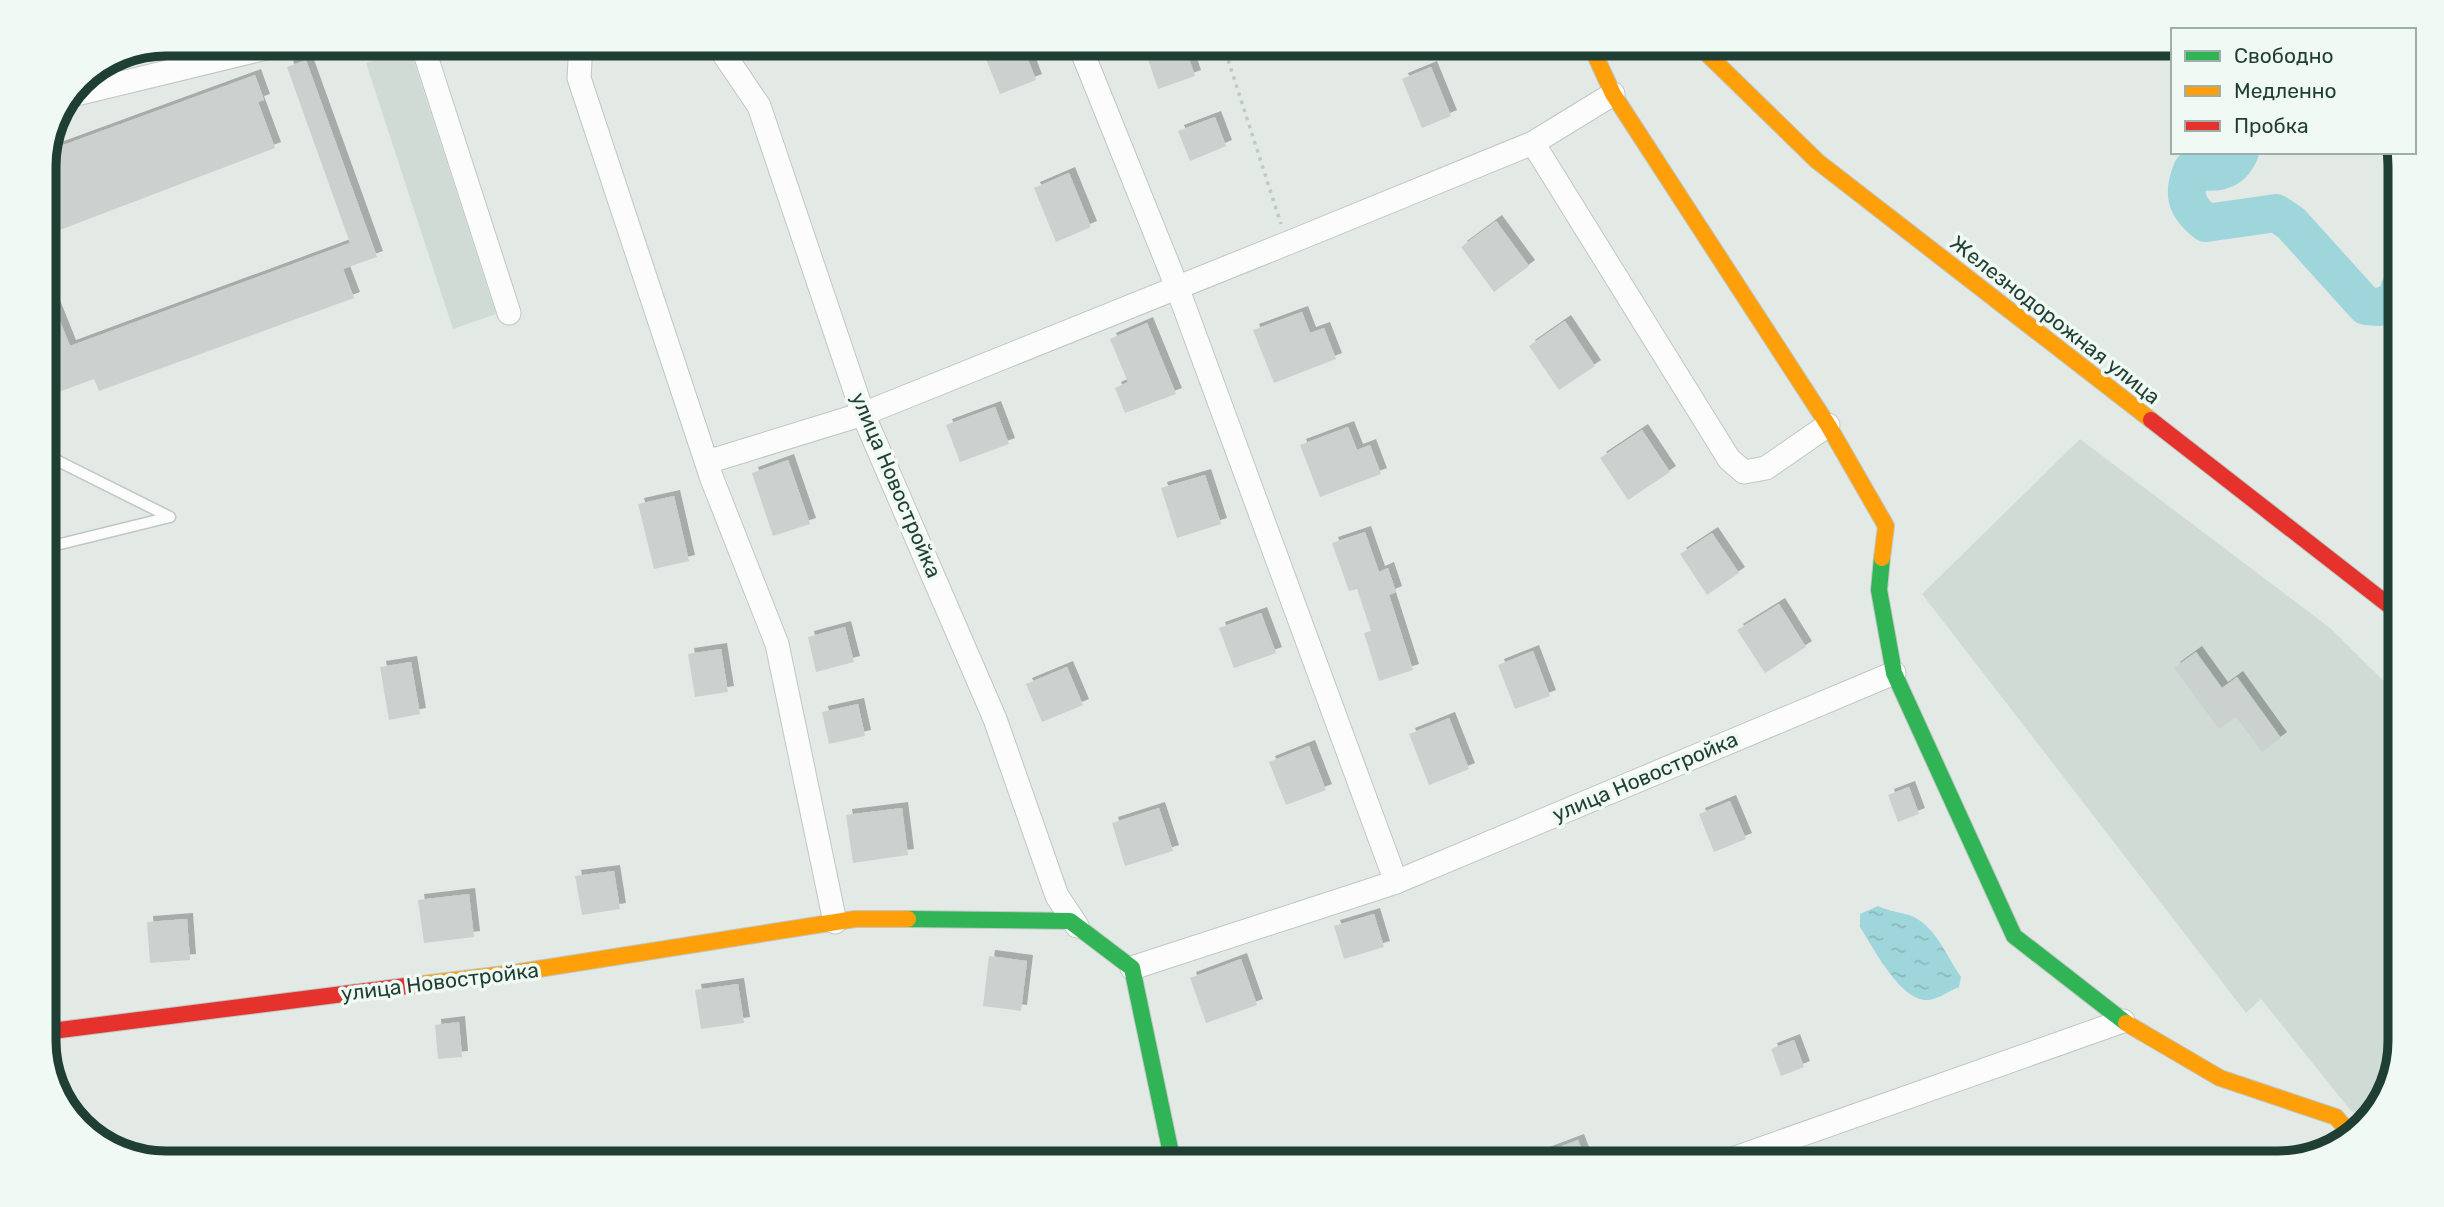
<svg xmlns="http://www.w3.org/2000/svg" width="2444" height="1207" font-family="Rubik,sans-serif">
  <defs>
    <pattern id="water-ripples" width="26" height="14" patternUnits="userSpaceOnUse" patternTransform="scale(1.75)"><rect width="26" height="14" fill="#9fd6dc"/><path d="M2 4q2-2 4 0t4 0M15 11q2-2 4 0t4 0" fill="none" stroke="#88b9bd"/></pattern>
    <filter id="shadow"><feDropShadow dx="6" dy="-6" stdDeviation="0" flood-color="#0004"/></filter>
  </defs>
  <rect width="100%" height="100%" fill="#e3eae6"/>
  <g fill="#d0dbd6">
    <polygon points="166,44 193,44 93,71 119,53"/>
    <polygon points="410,49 496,314 453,329 366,63"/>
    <polygon points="2080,439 2330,628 2400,697 2400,1041 2388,1095 2370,1116 2351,1111 2261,999 2246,1013 1922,594"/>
  </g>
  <path fill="url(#water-ripples)" d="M 1878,906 C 1889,911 1898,912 1909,915 C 1934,923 1947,957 1961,977 L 1959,987 C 1949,991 1938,999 1929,1000 C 1901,1003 1873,947 1860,927 L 1860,914 Z"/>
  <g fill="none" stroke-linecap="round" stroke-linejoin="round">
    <path stroke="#9fd6dc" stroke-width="38" d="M 2240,152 C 2230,175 2213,173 2192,170 C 2182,194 2186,207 2206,223 L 2276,213 L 2291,223 L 2366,306 L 2379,307 L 2396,301 L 2400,287"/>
  </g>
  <g fill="#cad1ce" filter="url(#shadow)">
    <polygon points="980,44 1022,44 1036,80 1000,94"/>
    <polygon points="1143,44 1184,44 1195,76 1158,89"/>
    <polygon points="306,60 377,257 343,269 354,298 99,391 94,379 53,394 44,369 44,281 70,346 350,243 287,67"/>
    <polygon points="1431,67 1451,116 1422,128 1402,79"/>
    <polygon points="255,75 264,100 258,102 275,148 44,236 44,158 47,151"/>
    <polygon points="1215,117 1226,146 1190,161 1178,131"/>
    <polygon points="1069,173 1091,227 1056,242 1034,188"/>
    <polygon points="1496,221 1529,266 1494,292 1461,247"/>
    <polygon points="1302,312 1310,333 1324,328 1336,359 1274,383 1253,330"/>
    <polygon points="1565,321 1595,366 1559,390 1529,346"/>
    <polygon points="1147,323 1176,394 1125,413 1115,388 1128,382 1110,339"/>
    <polygon points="995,407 1009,444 960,462 946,425"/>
    <polygon points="1348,427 1357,450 1370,445 1381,474 1320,497 1300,445"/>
    <polygon points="1642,430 1670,472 1628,500 1600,458"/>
    <polygon points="788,460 810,524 773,536 752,473"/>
    <polygon points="1205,475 1221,524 1177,538 1161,488"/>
    <polygon points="674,496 689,561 654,569 638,504"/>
    <polygon points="1365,532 1379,572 1388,568 1396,592 1389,595 1413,670 1379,681 1364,633 1371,631 1357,589 1349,591 1332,543"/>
    <polygon points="1712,533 1739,573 1707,595 1680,554"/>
    <polygon points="1779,604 1806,647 1765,673 1737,630"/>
    <polygon points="1261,613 1276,653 1234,668 1219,628"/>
    <polygon points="845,627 854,662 816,672 808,637"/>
    <polygon points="721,649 728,692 695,697 688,654"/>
    <polygon points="1533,651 1550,696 1515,709 1498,665"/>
    <polygon points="2196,652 2222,688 2237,677 2281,738 2262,752 2236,717 2219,729 2174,668"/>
    <polygon points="411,662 420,714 389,720 380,667"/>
    <polygon points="1067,667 1083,705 1042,722 1026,684"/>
    <polygon points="858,704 865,736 829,744 822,712"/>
    <polygon points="1449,718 1469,769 1429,785 1409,734"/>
    <polygon points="1309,746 1326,790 1286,805 1269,762"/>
    <polygon points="1909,787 1919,814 1898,822 1888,795"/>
    <polygon points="1730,801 1746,839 1714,852 1699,814"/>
    <polygon points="902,808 908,855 853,863 846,815"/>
    <polygon points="1159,808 1173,851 1125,866 1112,823"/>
    <polygon points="614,871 620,909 582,915 575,876"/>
    <polygon points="469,894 474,937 424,943 418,900"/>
    <polygon points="1374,914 1384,947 1344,959 1334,926"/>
    <polygon points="187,919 190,960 150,963 147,922"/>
    <polygon points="989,956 1027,961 1021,1011 983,1006"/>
    <polygon points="1241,959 1257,1005 1206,1023 1190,978"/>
    <polygon points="738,984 744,1023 701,1029 695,990"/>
    <polygon points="459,1022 462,1057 438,1059 435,1025"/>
    <polygon points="1794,1040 1804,1067 1781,1076 1771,1049"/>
    <polygon points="1578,1140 1587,1163 1522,1163 1522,1161"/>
  </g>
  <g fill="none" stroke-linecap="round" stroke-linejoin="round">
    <g stroke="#c0c7c3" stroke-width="13">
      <polyline id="lane" points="44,454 170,517 44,548"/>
    </g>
    <g stroke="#c0c7c3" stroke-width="25">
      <g id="street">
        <polyline points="422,44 509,313"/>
        <polyline points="581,44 579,78 712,479 777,644 835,922"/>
        <polyline points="717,44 759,106 863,414 995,719 1057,896 1077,926"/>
        <polyline points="1079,44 1177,287 1396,882"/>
        <polyline points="72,95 283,44"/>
        <polyline points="1533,143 1729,459 1744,472 1766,468 1828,425"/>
        <polyline points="707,462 863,414 1288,243 1533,143 1613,94"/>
        <polyline points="1132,968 1396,882 1894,673"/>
        <polyline points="1721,1163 2123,1021"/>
      </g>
    </g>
    <g stroke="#bec7c3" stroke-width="18">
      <g id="fast">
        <polyline points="1882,558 1879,590 1894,673 2014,936 2126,1023"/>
        <polyline points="908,919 1070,921 1132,968 1173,1163"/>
      </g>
    </g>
    <g stroke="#bec7c3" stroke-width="18">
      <g id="slow">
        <polyline points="1590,44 1613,94 1828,425 1886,526 1882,558"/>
        <polyline points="1697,44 1817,161 2151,420"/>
        <polyline points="406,986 513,973 855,919 908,919"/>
        <polyline points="2126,1023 2220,1078 2336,1117 2352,1136"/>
      </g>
    </g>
    <g stroke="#bec7c3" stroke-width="18">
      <g id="jam">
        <polyline points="2151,420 2400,614"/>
        <polyline points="44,1032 406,986"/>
      </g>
    </g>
    <polyline stroke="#c0cac5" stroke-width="3.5" stroke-dasharray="3.5 5" stroke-linecap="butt" points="1223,44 1281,224"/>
    <use href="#lane" stroke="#fbfcfb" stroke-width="10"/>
    <use href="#street" stroke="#fbfcfb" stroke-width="23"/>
    <use href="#fast" stroke="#30b455" stroke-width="16"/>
    <use href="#slow" stroke="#ff9f0a" stroke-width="16"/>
    <use href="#jam" stroke="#e5322d" stroke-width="16"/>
  </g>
  <g text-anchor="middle" stroke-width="7" stroke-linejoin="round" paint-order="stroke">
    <g font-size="21" fill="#1f3f35" stroke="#f1f9f4">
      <text transform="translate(2055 320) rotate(38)" y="7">Железнодорожная улица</text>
      <text transform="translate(896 485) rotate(67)" y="7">улица Новостройка</text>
      <text transform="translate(1645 777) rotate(-23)" y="7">улица Новостройка</text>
      <text transform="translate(440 982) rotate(-7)" y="7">улица Новостройка</text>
    </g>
  </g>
  <path d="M0 0H2444V1207H0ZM166 56H2278A110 110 0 0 1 2388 166V1041A110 110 0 0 1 2278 1151H166A110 110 0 0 1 56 1041V166A110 110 0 0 1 166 56Z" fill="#f1f9f4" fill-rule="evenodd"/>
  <path fill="none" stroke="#1f3f35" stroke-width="9" d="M166 56H2278A110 110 0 0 1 2388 166V1041A110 110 0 0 1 2278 1151H166A110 110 0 0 1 56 1041V166A110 110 0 0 1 166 56Z"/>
  <rect x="2171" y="28" width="245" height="126" fill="#f1f9f4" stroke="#9dafa8" stroke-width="2"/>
  <rect x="2185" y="51" width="35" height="10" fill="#30b455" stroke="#9dafa8" stroke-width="2"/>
  <text x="2234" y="63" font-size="21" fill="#1f3f35">Свободно</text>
  <rect x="2185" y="86" width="35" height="10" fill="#ff9f0a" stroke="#9dafa8" stroke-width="2"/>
  <text x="2234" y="98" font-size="21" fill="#1f3f35">Медленно</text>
  <rect x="2185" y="121" width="35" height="10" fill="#e5322d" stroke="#9dafa8" stroke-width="2"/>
  <text x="2234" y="133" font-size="21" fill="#1f3f35">Пробка</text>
</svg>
